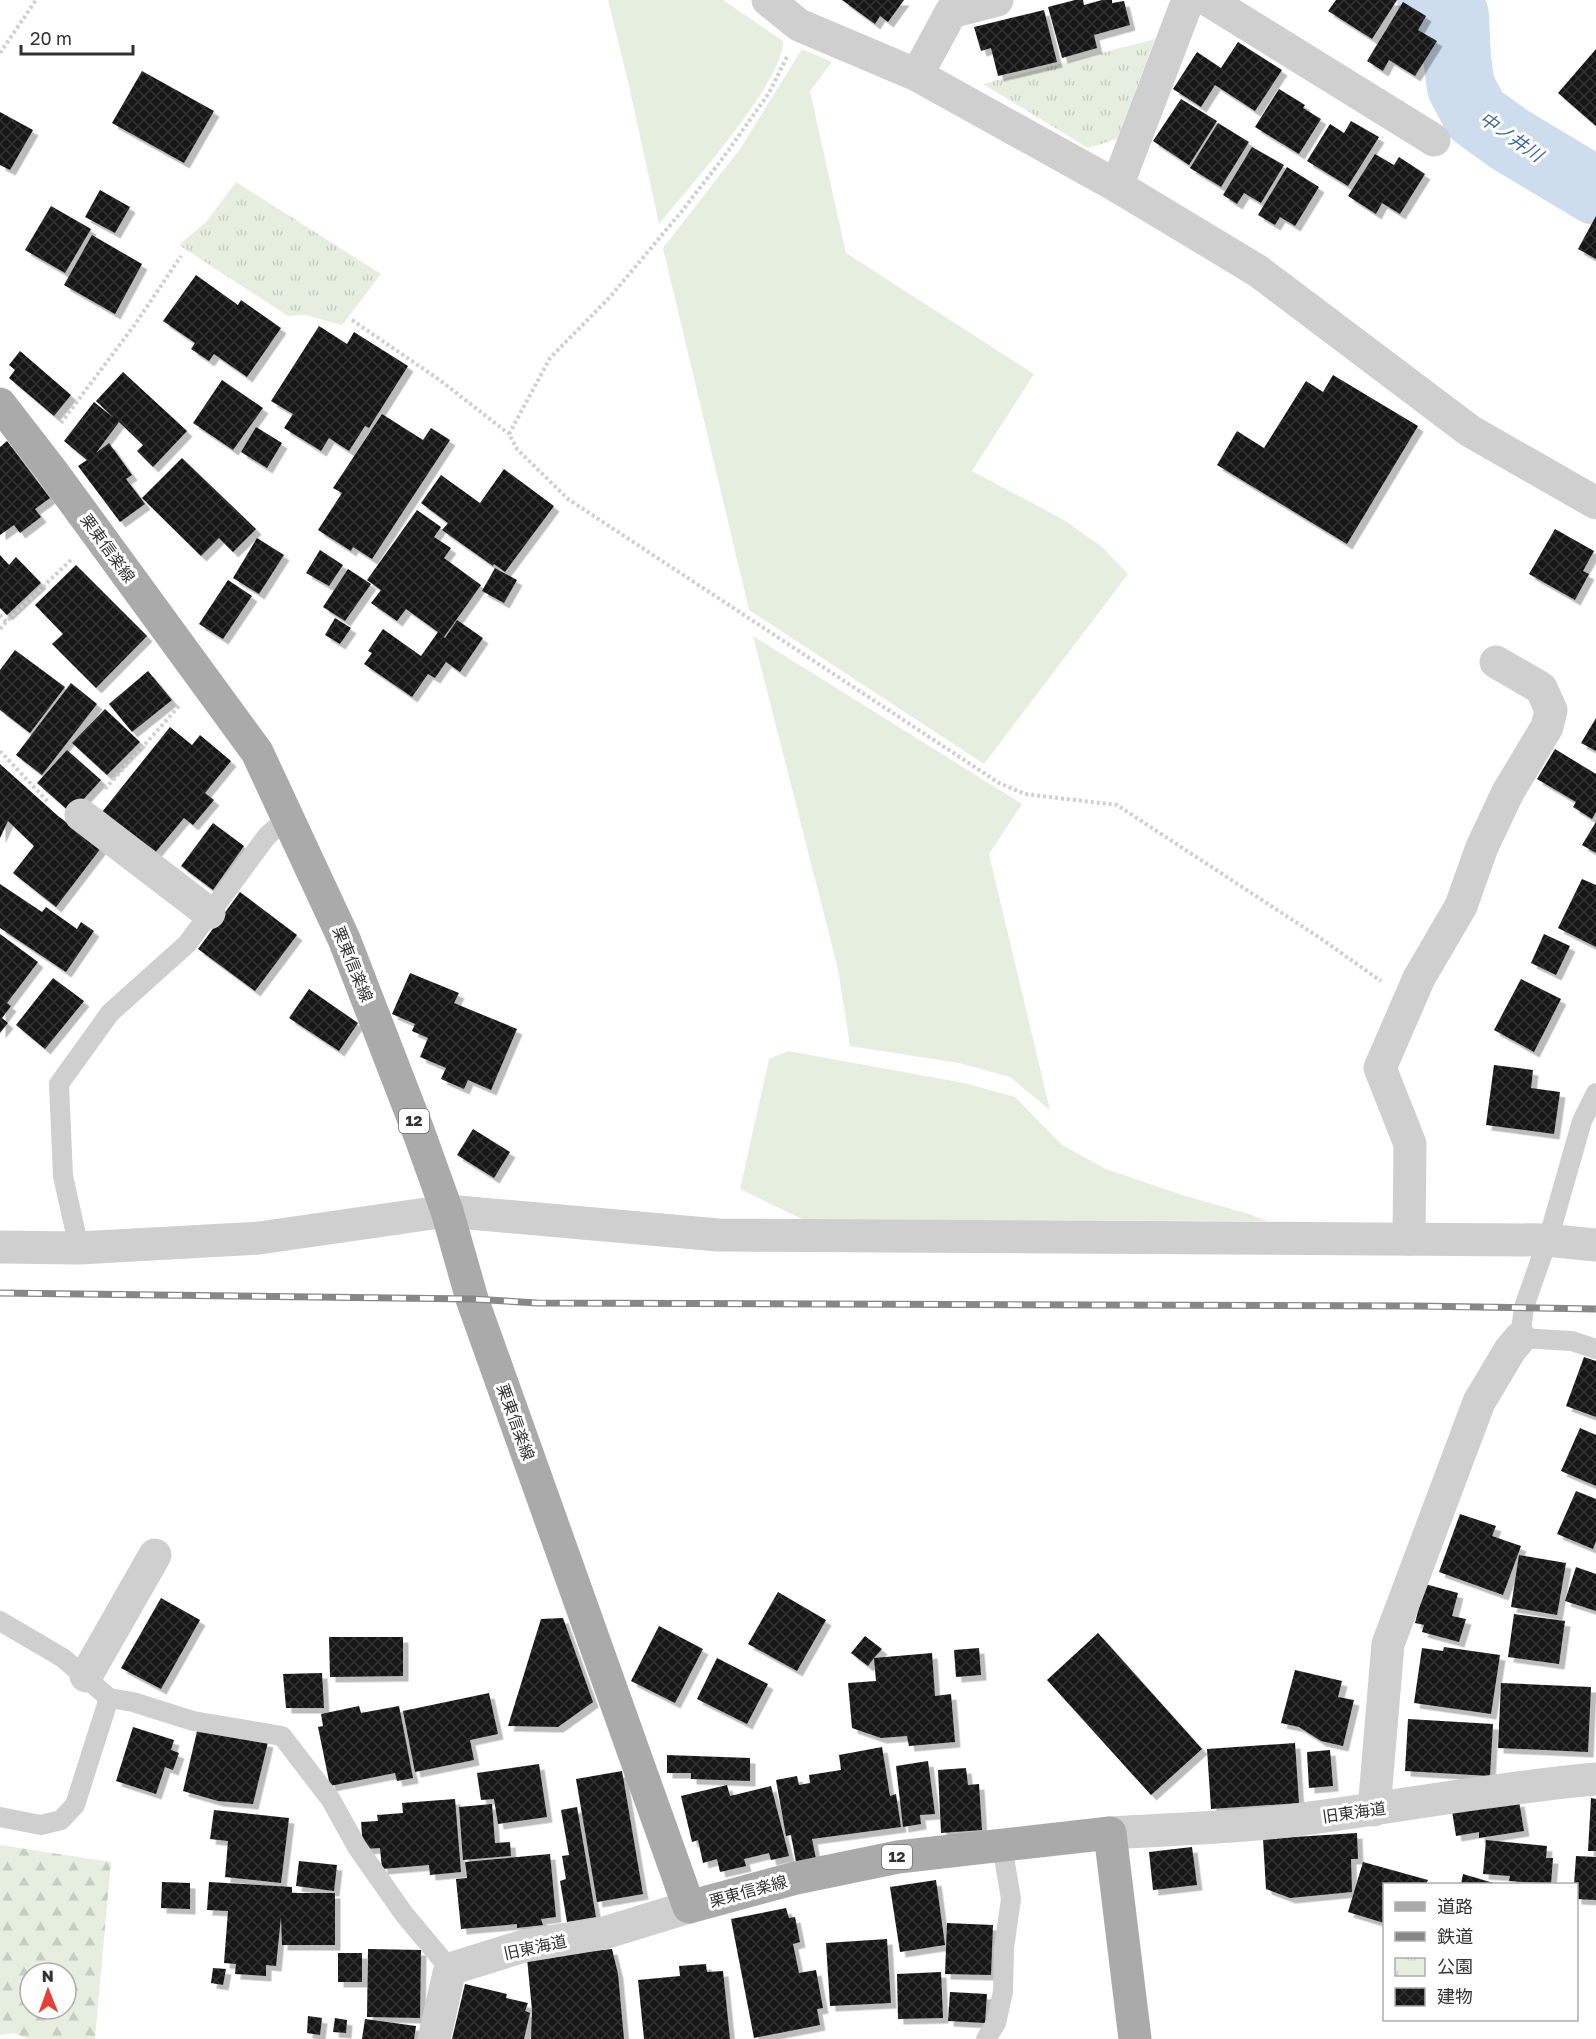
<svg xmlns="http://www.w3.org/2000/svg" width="1596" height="2039" font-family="'Golos Text','Noto Sans JP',sans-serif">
  <defs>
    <pattern id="forest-firs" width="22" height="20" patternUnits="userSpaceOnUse" patternTransform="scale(1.5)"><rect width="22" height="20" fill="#e6eee0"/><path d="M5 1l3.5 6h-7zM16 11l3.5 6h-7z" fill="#c6cdc1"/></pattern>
    <pattern id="park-tufts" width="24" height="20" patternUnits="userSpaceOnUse" patternTransform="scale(1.5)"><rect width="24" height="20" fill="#e6eee0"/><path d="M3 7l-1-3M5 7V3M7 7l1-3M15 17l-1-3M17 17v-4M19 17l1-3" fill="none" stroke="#c6cdc1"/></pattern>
    <pattern id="building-cross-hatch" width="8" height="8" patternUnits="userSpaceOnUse" patternTransform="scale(1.5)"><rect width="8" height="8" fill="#191919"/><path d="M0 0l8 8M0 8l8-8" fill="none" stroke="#323232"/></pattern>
    <filter id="shadow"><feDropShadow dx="5.5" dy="5.5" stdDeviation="0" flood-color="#0004"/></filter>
  </defs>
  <rect width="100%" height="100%" fill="#fff"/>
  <g fill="#e6eee0">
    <path d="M 608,0 L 723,0 L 783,41 C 784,82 687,189 659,224 L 629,86 Z"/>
    <polygon points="802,49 832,62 810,91 846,253 1034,374 972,471 1062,519 1101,546 1128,574 984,764 749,610 663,248 740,149"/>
    <polygon points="753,636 1022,804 989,854 1050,1110 1010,1077 959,1063 850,1046 838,969"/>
    <polygon points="788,1051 964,1083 1015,1097 1062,1145 1106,1169 1182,1195 1249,1214 1267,1221 804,1220 740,1189 769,1059"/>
  </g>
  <path fill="url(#forest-firs)" fill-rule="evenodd" d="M 0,1845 L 111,1862 L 95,2039 L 28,2039 L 14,2033 L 0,2035 ZM 30,1973 L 66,1973 L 66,2009 L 30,2009 Z"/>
  <g fill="url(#park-tufts)">
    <polygon points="1155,39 1117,139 1088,148 983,84"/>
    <polygon points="236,182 381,274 342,325 305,315 288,316 179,245 206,222"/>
  </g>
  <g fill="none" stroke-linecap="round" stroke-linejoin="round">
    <polyline stroke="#cdddee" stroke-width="68" points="1431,0 1455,16 1457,58 1461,87 1476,115 1509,139 1596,191"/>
  </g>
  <g fill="url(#building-cross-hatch)" filter="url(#shadow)">
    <polygon points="842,0 904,0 888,22 880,16 875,24"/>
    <polygon points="1075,0 1083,0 1084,5 1102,0 1112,0 1112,3 1124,1 1130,25 1094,35 1097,48 1062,58 1048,7"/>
    <polygon points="1336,0 1397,0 1372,39 1328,11"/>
    <polygon points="1403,2 1426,16 1418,30 1437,41 1415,76 1389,60 1383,71 1367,61"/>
    <polygon points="1044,10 1057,62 998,76 991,48 981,51 974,27"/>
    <polygon points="1238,42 1282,70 1255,111 1215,85 1201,107 1173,89 1197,52 1221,68"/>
    <polygon points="1596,49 1596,126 1558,93"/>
    <polygon points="142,71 214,111 184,163 112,123"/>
    <polygon points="1279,89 1305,105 1303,108 1321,119 1299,154 1255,127"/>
    <polygon points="1181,99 1217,121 1189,165 1153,141"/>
    <polygon points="0,112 33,130 10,170 0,165"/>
    <polygon points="1351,121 1379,137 1348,186 1307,161 1330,124 1344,133"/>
    <polygon points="1218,123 1249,142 1221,187 1190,168"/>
    <polygon points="1252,147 1284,165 1261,203 1244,193 1237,204 1223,195"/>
    <polygon points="1375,154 1394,165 1399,157 1425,174 1400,214 1382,203 1376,214 1348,196"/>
    <polygon points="1287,167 1319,187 1295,226 1280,217 1275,225 1258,215"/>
    <polygon points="100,190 130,207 115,233 85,217"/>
    <polygon points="51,206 91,229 65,273 25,250"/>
    <polygon points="1596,216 1596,259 1578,249"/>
    <polygon points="92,235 142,264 115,314 64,285"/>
    <polygon points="196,275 238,305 241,300 281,328 247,377 214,354 209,361 191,349 195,343 163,321"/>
    <polygon points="319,326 347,344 354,332 408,366 369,428 365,426 349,451 329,438 321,451 284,428 293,414 271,401"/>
    <polygon points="20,351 71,395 54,416 9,378 15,370 9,365"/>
    <polygon points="123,372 187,431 153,467 137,451 143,445 119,422 96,453 109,443 132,475 126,479 145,504 120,522 78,466 87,460 64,441 94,402 114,418 96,401"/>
    <polygon points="1333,375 1418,426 1347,544 1217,465 1237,431 1264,448 1306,381 1323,392"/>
    <polygon points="222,380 263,408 233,450 193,423"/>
    <polygon points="382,414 423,440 431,428 450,440 372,559 353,547 351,551 318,530 342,493 333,488"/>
    <polygon points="256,427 282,443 267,468 241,452"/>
    <polygon points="7,441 50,498 35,509 41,517 20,533 14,525 0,535 0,447"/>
    <polygon points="182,458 256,529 233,552 219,538 201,556 142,498"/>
    <polygon points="504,469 554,506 505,572 494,564 493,566 442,530 448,523 421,503 441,475 480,503"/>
    <polygon points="417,510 441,527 434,537 451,548 444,558 481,585 444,637 445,638 457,620 483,638 460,672 446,662 435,678 428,674 412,697 364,664 372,653 368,651 383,629 421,656 438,632 406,609 397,621 371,603 381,590 367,580"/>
    <polygon points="1555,529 1594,551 1583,571 1589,574 1575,600 1529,574"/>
    <polygon points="257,538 284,555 259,594 233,578"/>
    <polygon points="320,550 343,565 329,586 306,573"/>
    <polygon points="0,555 9,565 16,557 41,583 7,615 0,608"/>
    <polygon points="76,565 147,636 96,688 52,644 63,634 35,605"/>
    <polygon points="495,568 517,580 504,603 482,591"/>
    <polygon points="348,569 371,584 345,621 323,607"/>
    <polygon points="228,580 252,596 223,639 199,624"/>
    <polygon points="335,618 351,628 340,644 325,635"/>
    <polygon points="15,650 65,687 30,733 0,710 0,670"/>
    <polygon points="148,671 172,700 132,732 109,704"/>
    <polygon points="71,683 97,704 42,775 16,755"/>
    <polygon points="105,709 140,742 107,775 72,743"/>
    <polygon points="1596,718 1596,751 1581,743"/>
    <polygon points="170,727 192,745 200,735 231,761 205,793 214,800 193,825 184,818 154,854 102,812"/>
    <polygon points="1555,749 1596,774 1596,812 1592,819 1573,807 1576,802 1537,779"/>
    <polygon points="67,750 101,780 71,813 37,783"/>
    <polygon points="0,764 58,816 101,848 56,907 13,873 34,846 8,821 0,838"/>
    <polygon points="1596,822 1596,853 1582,845"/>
    <polygon points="213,823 244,846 213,890 181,866"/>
    <polygon points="1582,879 1596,885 1596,947 1558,928"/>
    <polygon points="0,884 42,912 46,907 77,929 81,922 94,931 66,972 0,928"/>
    <polygon points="240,892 297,935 255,991 198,949"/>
    <polygon points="0,934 38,962 7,1003 11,1006 2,1018 8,1023 0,1033"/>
    <polygon points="1544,934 1570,946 1556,975 1531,963"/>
    <polygon points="410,973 459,993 454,1003 517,1029 491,1090 468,1080 464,1089 441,1079 446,1068 420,1057 428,1038 412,1031 415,1024 392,1014"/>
    <polygon points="53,978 84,1001 45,1049 16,1025"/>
    <polygon points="1521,979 1561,999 1534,1052 1494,1030"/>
    <polygon points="309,989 358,1023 339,1051 289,1018"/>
    <polygon points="1494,1065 1533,1070 1531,1088 1560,1092 1554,1134 1486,1125"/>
    <polygon points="473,1129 510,1152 494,1178 457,1155"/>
    <polygon points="1584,1357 1596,1361 1596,1417 1566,1406"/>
    <polygon points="1580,1428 1596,1435 1596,1486 1561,1471"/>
    <polygon points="1576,1491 1596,1499 1596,1541 1593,1549 1557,1534"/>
    <polygon points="1460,1514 1496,1526 1492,1536 1521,1546 1503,1595 1439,1572"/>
    <polygon points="1519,1555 1566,1563 1557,1615 1511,1607"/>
    <polygon points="1576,1567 1596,1574 1596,1611 1565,1601"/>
    <polygon points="1425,1584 1458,1593 1452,1616 1466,1619 1459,1642 1422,1632 1424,1625 1415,1623"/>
    <polygon points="778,1592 826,1620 797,1671 748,1644"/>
    <polygon points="161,1598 200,1620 161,1689 121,1668"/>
    <polygon points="1514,1614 1565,1621 1559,1664 1508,1657"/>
    <polygon points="563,1618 593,1702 558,1727 508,1726 541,1619"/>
    <polygon points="659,1626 703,1649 675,1703 631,1681"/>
    <polygon points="1098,1633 1202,1749 1151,1795 1047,1680"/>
    <polygon points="865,1636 882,1649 874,1658 932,1653 935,1696 951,1694 955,1742 909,1746 907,1736 881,1738 852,1728 848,1683 876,1681 874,1658 868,1666 851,1653"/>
    <polygon points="329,1637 403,1637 403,1676 330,1677"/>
    <polygon points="1444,1647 1500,1655 1491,1714 1414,1703 1422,1648 1443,1651"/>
    <polygon points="979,1648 981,1675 956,1677 954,1650"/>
    <polygon points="717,1658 768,1684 747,1724 697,1699"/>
    <polygon points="1295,1670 1342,1681 1338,1697 1354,1700 1343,1746 1321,1741 1299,1727 1281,1723"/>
    <polygon points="322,1673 324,1708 286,1708 283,1674"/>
    <polygon points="1501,1683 1591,1687 1588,1752 1498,1748"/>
    <polygon points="489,1693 498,1734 470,1740 474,1760 415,1772 403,1711"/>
    <polygon points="359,1706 361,1713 399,1706 413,1778 397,1781 395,1773 330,1786 318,1727 323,1726 321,1714"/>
    <polygon points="1408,1719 1493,1724 1490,1776 1405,1771"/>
    <polygon points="133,1727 174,1740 171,1750 179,1753 173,1770 165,1767 156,1794 116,1781"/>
    <polygon points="198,1727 268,1742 253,1804 218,1801 183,1791"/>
    <polygon points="1295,1743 1299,1803 1211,1809 1207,1749"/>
    <polygon points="882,1747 890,1796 896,1794 901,1827 812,1839 816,1859 796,1862 791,1835 786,1836 776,1780 797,1776 799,1785 810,1783 809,1775 841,1770 839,1755"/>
    <polygon points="1330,1750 1333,1786 1309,1788 1307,1752"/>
    <polygon points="667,1755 750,1758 750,1781 691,1779 691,1773 667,1773"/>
    <polygon points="928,1761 935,1814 920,1815 921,1824 903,1827 896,1766"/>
    <polygon points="539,1764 547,1817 498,1824 494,1799 481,1800 477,1773"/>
    <polygon points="966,1768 968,1785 979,1784 982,1830 941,1833 938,1770"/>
    <polygon points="622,1771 643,1894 597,1902 576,1779"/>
    <polygon points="727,1785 730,1796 771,1786 789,1856 771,1860 769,1853 744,1859 746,1866 720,1872 717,1859 703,1863 698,1840 692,1842 681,1796"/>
    <polygon points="1591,1798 1596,1799 1596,1851 1588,1851"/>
    <polygon points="455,1799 461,1872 430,1875 429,1865 382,1869 380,1848 363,1849 361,1822 378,1821 377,1815 403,1813 402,1803"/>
    <polygon points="1519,1801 1524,1831 1479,1838 1479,1832 1456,1836 1452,1811"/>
    <polygon points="492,1804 495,1843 510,1842 511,1856 463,1860 459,1807"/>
    <polygon points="577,1807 596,1917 567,1922 560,1881 566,1879 562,1856 569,1855 561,1810"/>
    <polygon points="214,1810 289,1818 281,1883 225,1877 228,1841 210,1839"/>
    <polygon points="1357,1833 1358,1859 1351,1859 1352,1892 1290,1898 1266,1889 1263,1839"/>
    <polygon points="1486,1840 1547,1846 1546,1858 1553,1858 1551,1884 1509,1881 1510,1876 1483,1874"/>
    <polygon points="1192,1847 1197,1885 1153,1890 1149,1852"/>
    <polygon points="550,1854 556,1917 541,1919 543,1925 517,1928 517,1924 461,1929 456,1879 467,1878 465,1862"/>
    <polygon points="1576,1856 1596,1857 1596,1900 1576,1899 1576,1884 1574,1884"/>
    <polygon points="299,1861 337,1865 334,1891 296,1886"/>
    <polygon points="1363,1862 1428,1880 1426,1884 1384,1884 1384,1923 1348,1912"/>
    <polygon points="1463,1874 1497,1884 1461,1884"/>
    <polygon points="936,1880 945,1945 900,1952 890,1887"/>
    <polygon points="162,1882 190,1883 190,1909 161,1908"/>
    <polygon points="209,1882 292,1887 292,1893 335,1893 335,1945 282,1945 281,1917 276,1966 266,1965 266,1976 235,1974 236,1964 224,1963 228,1911 207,1910"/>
    <polygon points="786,1908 789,1918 795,1917 800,1942 793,1944 799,1973 816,1970 823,2008 817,2009 820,2025 754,2038 731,1919"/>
    <polygon points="947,1923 993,1925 991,1975 945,1974"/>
    <polygon points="887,1939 891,2003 830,2006 826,1943"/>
    <polygon points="368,1949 421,1950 420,2018 367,2017"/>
    <polygon points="612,1949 618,1974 624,2039 531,2039 532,2010 527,1958"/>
    <rect x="338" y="1953" width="24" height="29"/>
    <polygon points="706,1964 707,1972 723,1971 730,2039 644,2039 638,1980 680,1976 679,1966"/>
    <polygon points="213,1968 226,1969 223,1985 211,1983"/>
    <polygon points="941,1972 943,2018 898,2019 897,1974"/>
    <polygon points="465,1984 507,1994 506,1998 528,2003 525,2011 530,2013 524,2039 452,2039"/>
    <polygon points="950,1992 987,1994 985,2023 948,2021"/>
    <polygon points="308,2016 322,2018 320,2035 307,2033"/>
    <polygon points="335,2018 347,2020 346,2033 333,2032"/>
    <polygon points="365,2019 416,2026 414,2039 362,2039"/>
  </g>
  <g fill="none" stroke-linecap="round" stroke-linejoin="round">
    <g stroke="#cfcfcf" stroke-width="4" stroke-dasharray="3 3" stroke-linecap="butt">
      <polyline points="0,53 36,0"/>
      <polyline points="787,57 769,93 723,158 682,211 610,297 550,358 509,434 517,449 568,499 999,783 1025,794 1117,805 1320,938 1381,981"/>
      <polyline points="352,320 441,381 509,434"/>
      <polyline points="61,423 136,323 181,256"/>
      <polyline points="0,615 6,622 73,558"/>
      <polyline points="0,629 6,622"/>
      <polyline points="0,751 49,803"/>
      <polyline points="105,789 180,705"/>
    </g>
    <g stroke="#cfcfcf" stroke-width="20">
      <polyline points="1596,1093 1582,1121 1550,1233 1524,1307 1520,1338 1572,1341 1596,1349"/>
      <polyline points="79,1248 63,1176 59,1084 110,1013 187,944 267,836 287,818"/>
      <polyline points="0,1621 63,1658 109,1698 75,1805 61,1820 41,1825 0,1817"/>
      <polyline points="109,1698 133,1702 193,1721 282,1736 331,1800 357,1847 404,1914 450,1969"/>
      <polyline points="986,2039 996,2023 1003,1992 1004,1948 1011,1899 1002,1845"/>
    </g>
    <g stroke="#cfcfcf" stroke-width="33">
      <polyline points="768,0 799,25 917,75 1117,186 1258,271 1470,431 1596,503"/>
      <polyline points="1208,0 1434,140"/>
      <polyline points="917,75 951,12 997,0"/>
      <polyline points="1117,186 1188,0"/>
      <polyline points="81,815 209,913"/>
      <polyline points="1409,1239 1410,1144 1380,1068 1419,978 1461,906 1482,847 1508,792 1547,727 1551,710 1541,688 1496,662"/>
      <polyline points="86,1676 155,1555"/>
      <polyline points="1374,1810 1388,1644 1479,1402 1510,1350 1520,1338"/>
      <path d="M 1110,1833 C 1169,1829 1229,1828 1288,1821 C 1391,1808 1493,1788 1596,1779"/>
      <polyline points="434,2039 450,1969 524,1946 604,1933 689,1907"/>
    </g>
    <polyline stroke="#cfcfcf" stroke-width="33" points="0,1247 79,1248 259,1238 447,1211 718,1235 1546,1240 1596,1245"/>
    <polyline stroke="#aaa" stroke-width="33" points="0,404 51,470 257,752 344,939 419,1133 447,1211 472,1299 689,1907 796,1878 898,1857 1110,1833 1135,2039"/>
    <g stroke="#878787" stroke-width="7">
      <polyline id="rail" points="0,1293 472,1299 537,1303 1417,1306 1596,1309"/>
    </g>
    <use href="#rail" stroke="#fff" stroke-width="4.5" stroke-dasharray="14" stroke-linecap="butt"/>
  </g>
  <g text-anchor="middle" stroke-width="6" stroke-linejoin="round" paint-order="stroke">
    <g fill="#fff" stroke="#707070" stroke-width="1.5">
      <rect x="399" y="1109" width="30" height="24" rx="4.5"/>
      <rect x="882" y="1845" width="30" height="24" rx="4.5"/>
    </g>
    <g font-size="15" font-weight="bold" fill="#323232">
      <text x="414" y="1126">12</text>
      <text x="897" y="1862">12</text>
    </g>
    <g font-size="16" fill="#323232" stroke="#fff">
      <text transform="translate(108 548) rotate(54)" y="6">栗東信楽線</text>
      <text transform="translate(353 964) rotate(68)" y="6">栗東信楽線</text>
      <text transform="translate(516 1422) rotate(70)" y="6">栗東信楽線</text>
      <text transform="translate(1354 1812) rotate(-8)" y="6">旧東海道</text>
      <text transform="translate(748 1891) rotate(-15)" y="6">栗東信楽線</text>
      <text transform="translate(535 1947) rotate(-12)" y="6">旧東海道</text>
    </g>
    <g font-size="18" font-style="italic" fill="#3e6996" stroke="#fff">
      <text transform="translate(1511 137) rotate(35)" y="6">中ノ井川</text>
    </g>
  </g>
  <rect x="1383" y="1883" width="195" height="138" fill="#ffffff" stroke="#adadad" stroke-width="1.5"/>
  <rect x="1395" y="1902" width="30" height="9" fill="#aaaaaa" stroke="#adadad" stroke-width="1.5"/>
  <text x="1437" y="1913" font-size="18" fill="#323232">道路</text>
  <rect x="1395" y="1932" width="30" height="9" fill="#878787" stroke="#adadad" stroke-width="1.5"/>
  <text x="1437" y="1943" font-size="18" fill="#323232">鉄道</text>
  <rect x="1395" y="1958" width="30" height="18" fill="url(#park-tufts)" stroke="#adadad" stroke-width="1.5"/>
  <text x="1437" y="1973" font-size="18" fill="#323232">公園</text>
  <rect x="1395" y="1988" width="30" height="18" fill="url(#building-cross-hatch)" stroke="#adadad" stroke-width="1.5"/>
  <text x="1437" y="2003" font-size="18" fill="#323232">建物</text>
  <g transform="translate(48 1991) rotate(359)"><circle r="28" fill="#ffffff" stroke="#adadad" stroke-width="1.5"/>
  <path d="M0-4.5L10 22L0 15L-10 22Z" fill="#e73e35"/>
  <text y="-9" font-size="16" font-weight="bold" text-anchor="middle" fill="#323232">N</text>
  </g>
  <path d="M21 45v9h112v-9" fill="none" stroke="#323232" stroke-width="3"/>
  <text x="30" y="45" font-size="18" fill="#323232" stroke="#ffffff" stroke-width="4.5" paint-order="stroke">20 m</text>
</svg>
